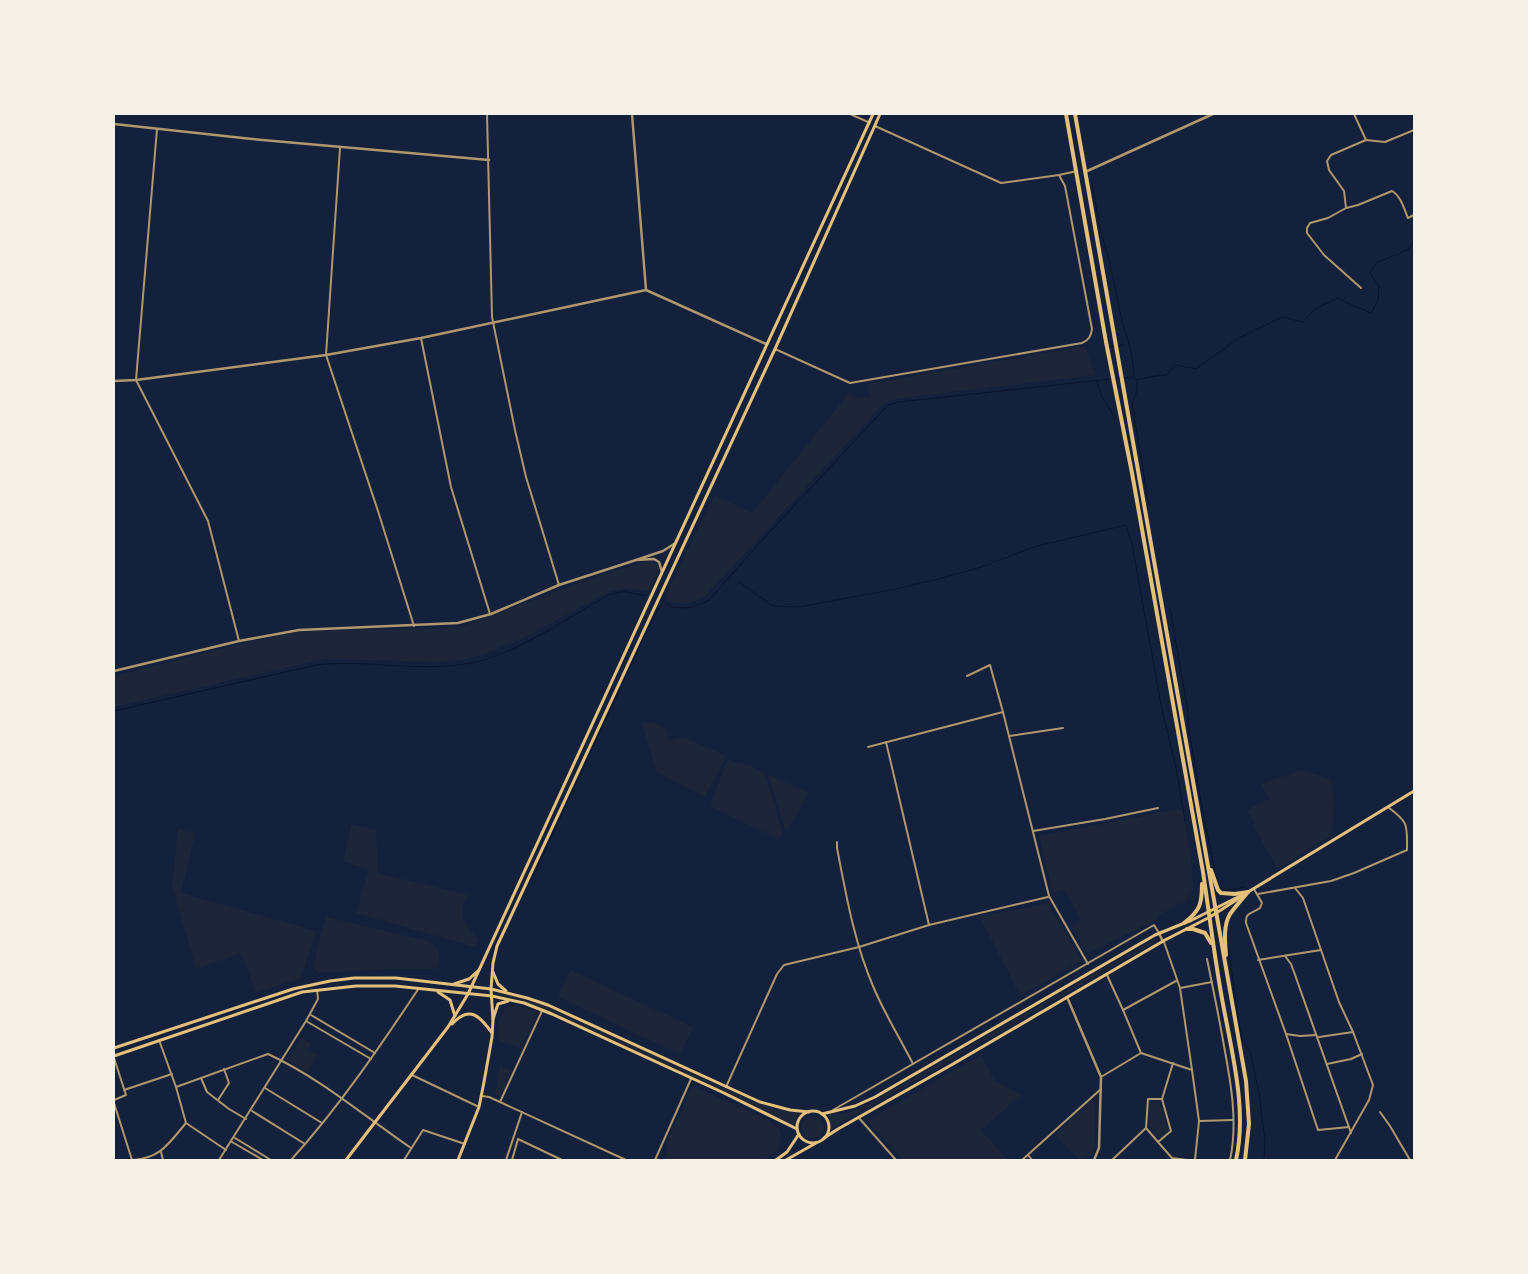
<svg xmlns="http://www.w3.org/2000/svg" width="1528" height="1274" font-family="'Playfair Display',serif">
  <rect width="100%" height="100%" fill="#14213d"/>
  <g fill="#1d2539">
    <path d="M 1085,346 L 1095,375 L 901,398 L 892,400 L 884,403 L 706,595 C 694,604 684,604 669,601 L 666,595 L 714,495 L 752,513 L 849,393 L 856,398 L 869,397 L 867,384 Z"/>
    <path d="M 649,561 L 656,563 L 659,569 L 648,591 C 633,588 623,587 609,592 L 523,638 L 484,654 L 461,660 L 438,662 L 324,659 L 114,707 L 114,676 L 233,646 L 299,631 L 424,629 L 456,627 L 466,625 L 603,574 Z"/>
    <polygon points="648,722 655,723 667,730 668,741 683,737 725,755 724,760 705,796 657,772 642,724"/>
    <polygon points="728,758 732,761 752,766 765,774 783,834 778,839 710,806"/>
    <polygon points="1302,770 1331,780 1334,798 1332,835 1277,869 1254,826 1255,823 1247,810 1269,799 1261,784"/>
    <polygon points="771,776 809,793 787,830 784,826 768,776"/>
    <polygon points="1179,809 1183,812 1192,865 1193,892 1184,902 1159,915 1158,919 1089,953 1086,951 1071,926 1081,920 1065,889 1053,893 1039,836"/>
    <path d="M 351,824 L 376,830 L 378,873 L 468,895 C 455,915 465,924 478,940 L 475,947 L 356,913 L 369,869 L 343,862 Z"/>
    <polygon points="178,828 195,834 181,893 316,931 301,978 256,993 241,953 196,969 172,886"/>
    <polygon points="1044,904 1048,905 1082,960 1020,996 980,917"/>
    <path d="M 326,917 L 428,941 C 440,948 441,956 436,969 L 387,969 L 319,973 L 314,968 L 315,957 Z"/>
    <polygon points="1157,938 1158,940 1157,941 850,1118 832,1129 831,1128 829,1115 848,1112 867,1105"/>
    <polygon points="570,970 693,1027 680,1054 558,997"/>
    <polygon points="499,991 548,1005 760,1104 803,1114 798,1120 796,1127 553,1013 498,997"/>
    <polygon points="512,1006 531,1009 538,1012 521,1049 502,1042 499,1039 499,1019 503,1015 504,1008"/>
    <polygon points="301,1038 311,1043 308,1050 317,1055 308,1072 287,1060"/>
    <polygon points="981,1055 995,1081 1021,1095 981,1130 1008,1160 903,1160 868,1122 868,1120"/>
    <polygon points="500,1066 512,1070 500,1097 495,1094"/>
    <polygon points="693,1086 759,1116 779,1127 781,1135 778,1150 764,1160 666,1160 668,1139"/>
    <polygon points="1091,1100 1094,1102 1095,1145 1092,1154 1084,1158 1083,1157 1080,1160 1055,1135"/>
    <path d="M 1150,1101 L 1160,1103 L 1168,1131 L 1162,1137 L 1157,1137 C 1146,1124 1149,1117 1150,1101 Z"/>
    <circle cx="813" cy="1127" r="11"/>
  </g>
  <g fill="none" stroke-linecap="round" stroke-linejoin="round">
    <g stroke="#0b132b" stroke-width="1">
      <polyline points="1092,183 1100,229 1109,259 1122,321 1131,351 1133,364 1134,377"/>
      <polyline points="1109,347 1123,345"/>
      <polyline points="1124,378 1131,377 1136,380 1149,377 1166,375 1176,365 1196,369 1239,338 1282,317 1303,322 1315,309 1337,298 1371,313 1378,300 1379,286 1370,273 1376,263 1409,249 1414,240"/>
      <polyline points="1097,381 1102,397 1115,418"/>
      <path d="M 1137,381 C 1138,388 1136,396 1132,403 L 1149,507"/>
      <polyline points="739,582 773,606 799,607 896,589 946,577 981,567 1037,546 1126,525 1132,544 1162,710 1176,767 1185,821"/>
      <polyline points="1170,608 1188,712 1189,730 1202,808 1216,877 1219,886 1223,890 1231,891 1244,887"/>
      <path d="M 114,711 L 316,665 C 367,659 420,673 471,663 C 518,654 569,616 611,594 L 624,591 L 645,596"/>
      <polyline points="531,881 648,628 663,601 672,607 689,608 708,601 766,536 888,405 899,402 1120,378"/>
      <polyline points="1227,939 1240,1030 1243,1042 1250,1051 1259,1093 1265,1142 1264,1160"/>
    </g>
    <g stroke="#b1986c" stroke-width="2">
      <polyline points="487,114 492,317 515,430 526,477 559,585"/>
      <polyline points="850,114 868,122"/>
      <polyline points="1354,114 1366,140"/>
      <polyline points="875,126 1001,183 1059,175 1077,171"/>
      <polyline points="157,129 136,380 208,521 239,641"/>
      <polyline points="340,148 326,355 378,511 414,626"/>
      <polyline points="1346,208 1344,191 1329,170 1327,161 1331,155 1366,140 1385,142 1414,130"/>
      <path d="M 1361,288 L 1324,255 L 1307,233 L 1307,228 L 1310,223 L 1328,218 L 1346,208 L 1358,205 L 1392,191 C 1401,196 1404,209 1408,218 L 1414,215"/>
      <polyline points="421,338 451,487 490,614"/>
      <path d="M 775,349 L 850,383 L 1082,343 C 1089,340 1091,336 1092,329 L 1065,186 L 1059,175"/>
      <polyline points="967,676 990,665 1003,712 1049,896 1088,964"/>
      <polyline points="1009,736 1063,728"/>
      <polyline points="886,742 929,925 1048,897"/>
      <polyline points="868,747 1003,712"/>
      <polyline points="1033,831 1105,819 1158,808"/>
      <path d="M 837,842 L 837,848 C 846,894 854,942 873,986 C 884,1013 900,1038 913,1064"/>
      <polyline points="1295,888 1303,898 1339,1002 1353,1032 1373,1085 1369,1100 1335,1160"/>
      <path d="M 1254,889 L 1262,903 L 1260,908 C 1252,914 1245,912 1246,923 L 1286,1034 L 1318,1130 L 1349,1127"/>
      <path d="M 1258,894 L 1331,881 L 1354,873 L 1407,850 C 1407,824 1409,823 1388,807"/>
      <polyline points="1164,942 1180,988 1192,1070 1199,1121 1195,1160"/>
      <polyline points="1285,956 1291,964 1294,972 1351,1133"/>
      <path d="M 1207,959 C 1213,988 1219,1017 1224,1046 C 1231,1083 1238,1123 1230,1160"/>
      <polyline points="1258,960 1321,950"/>
      <polyline points="1107,975 1123,1010 1141,1053"/>
      <polyline points="1180,988 1212,982"/>
      <polyline points="1123,1010 1176,981"/>
      <polyline points="311,1015 375,1053"/>
      <polyline points="306,1021 371,1059"/>
      <polyline points="1286,1034 1300,1036 1316,1035"/>
      <polyline points="1319,1037 1353,1032"/>
      <polyline points="159,1040 176,1087 186,1123 226,1150"/>
      <polyline points="114,1058 126,1095 114,1100"/>
      <polyline points="1327,1064 1351,1059 1362,1054"/>
      <polyline points="412,1075 479,1107"/>
      <polyline points="1101,1077 1141,1053 1192,1070"/>
      <polyline points="201,1078 207,1092 229,1109 246,1119"/>
      <path d="M 176,1087 L 268,1054 C 320,1078 364,1116 411,1148"/>
      <polyline points="726,1087 777,974 784,965 859,947 929,925"/>
      <polyline points="265,1088 322,1123"/>
      <polyline points="124,1090 172,1074"/>
      <polyline points="482,1096 489,1097 626,1160"/>
      <polyline points="218,1100 229,1083 224,1069"/>
      <polyline points="500,1102 542,1011"/>
      <polyline points="114,1103 132,1160"/>
      <polyline points="833,1110 1154,925 1159,933"/>
      <polyline points="252,1111 305,1144"/>
      <polyline points="1380,1112 1390,1126 1410,1160"/>
      <polyline points="859,1118 896,1160"/>
      <polyline points="1199,1121 1233,1120"/>
      <polyline points="1146,1128 1158,1142 1171,1131 1162,1099"/>
      <polyline points="235,1138 271,1160"/>
      <polyline points="232,1142 263,1160"/>
      <polyline points="1158,1142 1172,1158 1187,1160"/>
      <polyline points="161,1152 163,1160"/>
      <polyline points="1028,1155 1032,1160"/>
      <path d="M 133,1160 C 161,1158 169,1143 186,1123"/>
      <polyline points="219,1160 306,1021 318,999 317,990"/>
      <path d="M 291,1160 C 339,1107 379,1048 419,988"/>
      <polyline points="404,1160 423,1130 465,1144"/>
      <polyline points="506,1160 522,1112"/>
      <polyline points="512,1160 518,1139 562,1160"/>
      <polyline points="655,1160 691,1079"/>
      <polyline points="1022,1160 1101,1089"/>
      <polyline points="1109,1160 1112,1160 1146,1128 1148,1099 1162,1099 1173,1063"/>
    </g>
    <g stroke="#b1986c" stroke-width="2.5">
      <polyline points="632,114 646,290"/>
      <polyline points="114,124 252,139 489,160"/>
      <polyline points="1085,172 1213,114"/>
      <polyline points="114,381 136,380 326,355 421,338 646,290 766,344"/>
      <polyline points="662,572 659,562 654,559 636,560 663,551 674,544"/>
      <polyline points="114,671 239,641 299,630 458,623 491,614 559,585 636,560"/>
      <polyline points="1159,933 1163,942"/>
      <polyline points="1067,997 1101,1077 1099,1148 1094,1160"/>
    </g>
    <g stroke="#e5c07b" stroke-width="3">
      <polyline points="493,972 498,984 506,991"/>
      <polyline points="454,984 469,979 479,970"/>
      <polyline points="438,992 450,1000 455,1016"/>
      <polyline points="493,1019 498,1004 508,1001"/>
      <polyline points="114,1048 293,989 330,981 354,978 396,978 491,989 527,998 548,1005 760,1102 790,1110 809,1112"/>
      <polyline points="114,1056 302,992 356,986 395,986 492,996 524,1003 552,1014 724,1093 797,1129"/>
      <circle cx="813" cy="1127" r="16"/>
      <polyline points="822,1114 855,1106 875,1097 1155,935 1192,920 1248,892 1414,791"/>
      <polyline points="824,1138 838,1129 953,1064 1165,940 1210,917 1241,897"/>
      <polyline points="776,1160 787,1152 799,1134"/>
      <polyline points="786,1160 816,1143"/>
    </g>
    <g stroke="#e5c07b" stroke-width="3">
      <path d="M 452,1024 C 470,1005 480,1016 492,1033"/>
      <polyline points="346,1160 448,1027 468,994 873,114"/>
      <polyline points="458,1160 479,1107 484,1082 492,1037 493,1020 491,989 493,963 497,946 775,349 880,114"/>
    </g>
    <g stroke="#e5c07b" stroke-width="4">
      <path d="M 1066,114 L 1106,342 L 1132,473 L 1203,872 C 1209,912 1214,953 1221,993 C 1230,1046 1248,1107 1236,1160"/>
      <polyline points="1075,114 1246,1081 1249,1124 1245,1160"/>
      <polyline points="1211,870 1218,890 1221,893 1235,894 1248,892"/>
      <path d="M 1184,923 C 1200,911 1202,904 1202,884"/>
      <polyline points="1187,929 1193,929 1205,933 1211,943"/>
      <path d="M 1226,955 C 1225,942 1223,926 1230,914 C 1235,907 1242,899 1248,892"/>
    </g>
  </g>
  <rect width="1528" height="1274" fill="none" stroke="#f6f1e7" stroke-width="230"/>
</svg>
